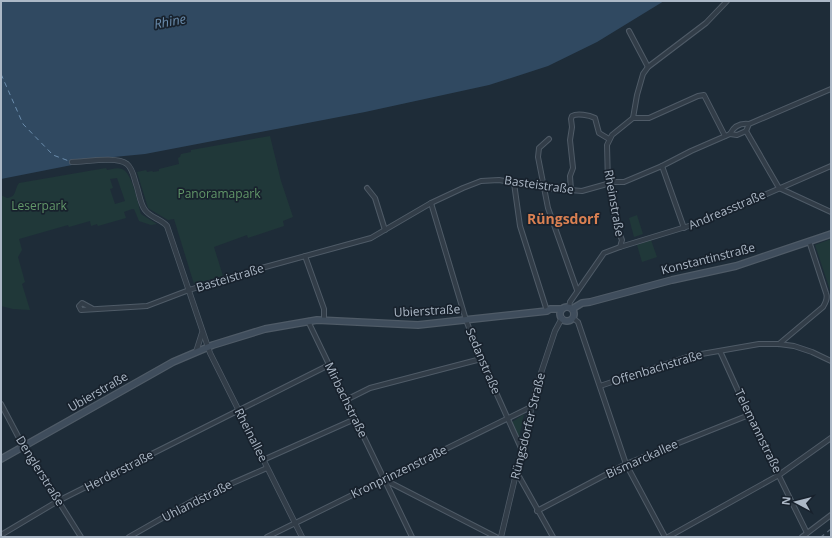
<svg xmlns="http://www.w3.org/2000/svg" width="832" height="538" font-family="'Open Sans',sans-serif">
  <rect width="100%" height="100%" fill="#1e2c38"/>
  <g fill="#203839" fill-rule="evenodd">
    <polygon points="270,136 281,181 293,217 283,221 284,226 248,238 247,235 214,247 223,276 194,284 174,219 168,220 148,208 137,172 146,170 147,172 152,171 153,172 159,171 159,169 179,164 178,158 180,157 181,154 191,152 191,150"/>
    <path d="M 106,168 L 107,170 C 112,169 117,167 122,169 C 132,172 138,204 141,214 L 157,224 L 151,225 L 139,221 L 134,209 L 132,209 L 124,212 L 126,218 L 98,226 L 97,224 L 91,226 L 90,221 L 69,227 L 68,225 L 19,239 L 22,250 L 18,257 L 25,282 L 22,284 L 30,310 L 13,309 L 1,306 L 1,195 L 7,198 C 17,197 14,190 19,183 ZM 117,178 L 125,201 L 115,204 L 110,189 L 113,188 L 110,179 Z"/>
    <polygon points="637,215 643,234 634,237 629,218"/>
    <polygon points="831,239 831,293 815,245"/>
    <polygon points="651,240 657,257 642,262 637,245"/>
    <polygon points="524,414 519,438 512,422"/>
  </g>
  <polygon fill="#304961" points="1,1 664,1 597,42 548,66 489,85 365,112 145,154 72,161 72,165 1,179"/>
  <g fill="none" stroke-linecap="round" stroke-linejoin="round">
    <polyline stroke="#6a8cac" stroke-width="1" stroke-dasharray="5 4" stroke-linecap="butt" points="1,74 23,124 53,155 69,161"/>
    <g stroke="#4f5b67" stroke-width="6">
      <g id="minor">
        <polyline points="629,31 648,67"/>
        <polyline points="633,118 649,118 698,96 704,95 725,136"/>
        <path d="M 749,124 L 746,131 L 737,135 L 730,134 C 734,126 741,123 749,124 L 831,89"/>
        <polyline points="746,131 779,188 831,212"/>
        <polyline points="549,139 539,148 538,157 548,208 577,290"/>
        <polyline points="662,166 684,228"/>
        <polyline points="514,183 520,226 547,311"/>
        <polyline points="367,188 375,198 385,230"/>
        <path d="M 571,191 L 570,176 L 573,168 L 570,140 L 572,127 L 571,119 L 572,116 C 577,113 589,115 595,118 L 599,133 L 609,139"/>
        <polyline points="431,203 466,320 481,359 521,448"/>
        <polyline points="620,247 702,222 831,166"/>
        <polyline points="305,256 324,309 324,320"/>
        <polyline points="569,307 570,302 604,253 620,247 622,240 615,223 614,207 608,184 607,145 612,135 633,118 637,95 643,74 648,67 706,23 727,1"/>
        <polyline points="93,309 82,303 79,306 81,310 147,306 189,290 258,269 371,238 431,203 463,188 481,181 499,180 545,188 582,191 614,182 624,182 662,166 691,151 730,134"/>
        <polyline points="573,318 578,322 626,464 665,537"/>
        <polyline points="308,321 412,537"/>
        <path d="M 779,344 L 823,307 C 826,302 828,298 826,293 L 809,241"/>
        <polyline points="720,351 749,415 807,533"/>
        <polyline points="600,386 690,356 759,344 779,344 794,346 812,352 831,361"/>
        <polyline points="346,400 370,388 481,359"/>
        <polyline points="1,404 20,440 81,537"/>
        <polyline points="263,460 355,419"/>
        <polyline points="516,471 553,537"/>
        <polyline points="385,480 496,537"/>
        <polyline points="537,511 626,464 749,415"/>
        <polyline points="1,535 58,501 329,365"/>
        <polyline points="129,537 194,500 267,468"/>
        <polyline points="267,537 531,407"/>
        <polyline points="668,537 779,475 831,438"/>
        <polyline points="802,537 831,515"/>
      </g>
    </g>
    <g stroke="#4f5b67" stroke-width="6">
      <g id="tertiary">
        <path d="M 72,162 C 86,162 116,156 127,164 C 133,169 134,178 136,184 C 139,192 140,204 145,210 C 151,218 161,219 167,226 L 210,353 L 302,537"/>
        <polyline points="196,352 202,333"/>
        <polyline points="501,537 537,385 555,331 562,318"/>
      </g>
    </g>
    <g stroke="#4f5b67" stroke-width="8">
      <g id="secondary">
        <circle cx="567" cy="314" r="7"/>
        <polyline points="572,309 582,303 590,302 672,280 736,266 831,234"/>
        <polyline points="1,459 173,362 213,345 265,329 317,320 418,325 547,311 550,309 562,309"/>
      </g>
    </g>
    <use href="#minor" stroke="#323d48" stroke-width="4"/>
    <use href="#tertiary" stroke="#323d48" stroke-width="4.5"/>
    <use href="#secondary" stroke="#3f4d5c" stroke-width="5.5"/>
    <polyline stroke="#536270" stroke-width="1.5" stroke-dasharray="4 4" stroke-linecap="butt" points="821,537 831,529"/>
  </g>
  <g text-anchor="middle" stroke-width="3.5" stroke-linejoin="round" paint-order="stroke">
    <g font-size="12" fill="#acb8c6" stroke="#18222d">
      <text transform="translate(539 185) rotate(8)" y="4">Basteistraße</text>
      <text transform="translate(614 203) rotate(80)" y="4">Rheinstraße</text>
      <text transform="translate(727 210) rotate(-23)" y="4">Andreasstraße</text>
      <text transform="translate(708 259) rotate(-14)" y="4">Konstantinstraße</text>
      <text transform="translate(230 278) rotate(-17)" y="4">Basteistraße</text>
      <text transform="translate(427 311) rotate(-3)" y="4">Ubierstraße</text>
      <text transform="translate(483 361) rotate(67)" y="4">Sedanstraße</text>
      <text transform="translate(657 368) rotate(-17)" y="4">Offenbachstraße</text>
      <text transform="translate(98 392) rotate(-30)" y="4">Ubierstraße</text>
      <text transform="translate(346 400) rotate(64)" y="4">Mirbachstraße</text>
      <text transform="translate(528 426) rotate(-76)" y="4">Rüngsdorfer Straße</text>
      <text transform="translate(758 431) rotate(64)" y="4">Telemannstraße</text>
      <text transform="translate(251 435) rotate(63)" y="4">Rheinallee</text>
      <text transform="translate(642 459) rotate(-24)" y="4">Bismarckallee</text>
      <text transform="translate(40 471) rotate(58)" y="4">Denglerstraße</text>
      <text transform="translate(119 471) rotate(-27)" y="4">Herderstraße</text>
      <text transform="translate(399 472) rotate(-26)" y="4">Kronprinzenstraße</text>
      <text transform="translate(197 501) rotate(-27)" y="4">Uhlandstraße</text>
    </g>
    <g font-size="12" fill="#629769" stroke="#18222d">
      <text x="219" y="198">Panoramapark</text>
      <text x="39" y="210">Leserpark</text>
    </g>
    <g font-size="13" font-style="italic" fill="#6a8cac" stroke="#18222d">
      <text transform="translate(170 21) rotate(-10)" y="5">Rhine</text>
    </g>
    <g font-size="14" font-weight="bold" fill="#da8052" stroke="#18222d">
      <text x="563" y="224">Rüngsdorf</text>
    </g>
  </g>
  <rect width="832" height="538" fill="none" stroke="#acb8c6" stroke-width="4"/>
  <g transform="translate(796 502) rotate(277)" stroke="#18222d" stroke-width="3" paint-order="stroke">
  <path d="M0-3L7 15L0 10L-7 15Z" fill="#acb8c6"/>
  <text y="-6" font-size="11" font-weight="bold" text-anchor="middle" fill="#acb8c6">N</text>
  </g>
</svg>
